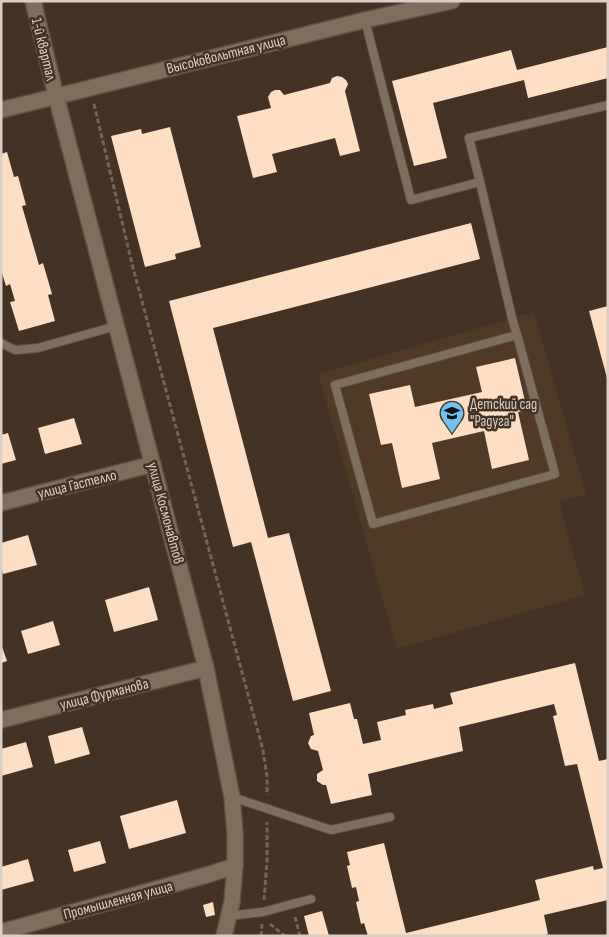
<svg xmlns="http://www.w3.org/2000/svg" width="609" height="937" font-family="'Sofia Sans Condensed',sans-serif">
  <rect width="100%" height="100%" fill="#443325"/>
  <polygon fill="#503a26" points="534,312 586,494 559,502 585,595 397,649 318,374"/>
  <g fill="#fddec2">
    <polygon points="608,47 608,78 528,98 524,80 433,103 447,158 414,166 392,81 511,50 517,70"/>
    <polygon points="337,76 342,77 346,80 348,84 345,91 360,151 340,156 335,138 272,154 277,172 253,178 237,116 271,108 268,97 271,92 275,90 280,90 284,95 330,83 332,78"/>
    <polygon points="170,127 201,247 175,254 176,259 145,267 111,136 141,129 142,134"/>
    <polygon points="7,152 14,177 18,176 26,205 22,206 39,265 43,263 52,294 48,295 55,321 19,331 10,302 15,301 10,284 6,286 1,270 1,154"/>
    <polygon points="471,223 480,259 213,328 268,538 289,533 331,691 293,701 251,542 233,547 169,301"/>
    <polygon points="608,306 608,378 607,378 589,311"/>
    <polygon points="515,358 527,410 518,412 529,460 492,469 484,431 432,443 440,479 402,488 392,443 381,445 369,394 410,385 415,407 482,392 476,367"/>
    <polygon points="74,418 82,444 45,454 38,428"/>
    <polygon points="8,433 16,460 1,464 1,435"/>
    <polygon points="28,535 37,565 3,574 1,567 1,543"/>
    <polygon points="149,587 158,620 114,632 105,600"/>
    <polygon points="53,621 60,645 28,654 21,631"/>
    <polygon points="1,644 7,661 1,663"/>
    <polygon points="575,663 599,761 608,759 608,900 544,915 548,934 542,936 368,936 364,923 361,924 356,902 359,901 356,887 352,888 347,866 350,865 347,852 384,843 406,933 540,900 535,880 593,866 594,870 603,868 577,764 565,766 553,716 557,715 554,704 459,727 463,751 368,774 372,795 331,804 326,785 323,785 317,781 317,774 323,770 318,751 311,749 308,743 311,736 314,735 309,713 350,703 354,719 357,719 363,744 381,740 377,722 406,715 405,710 433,704 434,709 453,704 450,693"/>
    <polygon points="82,727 90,754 55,764 48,736"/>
    <polygon points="26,742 33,767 1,776 1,749"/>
    <polygon points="177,800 186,833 129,849 120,816"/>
    <polygon points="100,841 106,863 74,872 68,850"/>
    <polygon points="28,859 34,881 1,890 1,867"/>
    <polygon points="213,902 215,915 206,917 203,905"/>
    <polygon points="322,911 329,936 309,936 304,916"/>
  </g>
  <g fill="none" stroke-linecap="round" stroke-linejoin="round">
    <g stroke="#5e5144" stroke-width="10">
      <g id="lane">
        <polyline points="365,20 411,200 480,182 469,138 608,105"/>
        <polyline points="480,182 512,318 517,335 555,474 373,524 335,385 517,335"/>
        <polyline points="1,343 15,350 38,348 116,326"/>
        <polyline points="232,797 331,830 390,817"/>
        <polyline points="228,916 263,912 311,899"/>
      </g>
    </g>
    <g stroke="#5e5144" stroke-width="18">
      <g id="street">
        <polyline points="33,1 56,96"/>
        <polyline points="1,503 153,464"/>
        <polyline points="1,720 206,668"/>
        <polyline points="1,932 207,875 235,866"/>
      </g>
    </g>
    <g stroke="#5e5144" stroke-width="18">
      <g id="secondary">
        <polyline points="56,96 206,668 232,797 235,833 235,866 232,902 224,936"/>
        <polyline points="1,110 365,20 452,1"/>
      </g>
    </g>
    <g stroke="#736457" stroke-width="3" stroke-dasharray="5 2.5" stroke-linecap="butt">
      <polyline points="94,104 133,268 263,750 267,776 267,795"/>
      <polyline points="264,900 267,861 267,822"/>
      <polyline points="295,917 300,936"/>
      <polyline points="270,924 285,936"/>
      <polyline points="261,936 262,924"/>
    </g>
    <use href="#lane" stroke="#806e5d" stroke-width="8"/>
    <use href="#street" stroke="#806e5d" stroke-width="15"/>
    <use href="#secondary" stroke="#806e5d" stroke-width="15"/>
  </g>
  <defs>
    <g id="school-pin" transform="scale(1.25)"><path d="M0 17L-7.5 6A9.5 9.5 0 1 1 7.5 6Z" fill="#6dc2f3" stroke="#443325"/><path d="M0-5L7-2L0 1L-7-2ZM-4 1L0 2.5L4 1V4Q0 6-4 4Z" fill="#111"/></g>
  </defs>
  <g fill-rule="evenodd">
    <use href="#school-pin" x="452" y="413"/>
  </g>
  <g text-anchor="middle" stroke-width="5" stroke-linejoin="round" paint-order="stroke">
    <g font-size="15" fill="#d9cfc6" stroke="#443325">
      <text transform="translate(44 49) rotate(76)" y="5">1-й квартал</text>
      <text transform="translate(226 54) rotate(-14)" y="5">Высоковольтная улица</text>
      <text transform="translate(77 484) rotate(-14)" y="5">улица Гастелло</text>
      <text transform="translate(166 513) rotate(75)" y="5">улица Космонавтов</text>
      <text transform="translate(104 694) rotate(-14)" y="5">улица Фурманова</text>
      <text transform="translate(118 900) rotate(-15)" y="5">Промышленная улица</text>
    </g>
    <g font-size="15" fill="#d9cfc6" stroke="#443325" text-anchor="start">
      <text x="470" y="409">Детский сад<tspan x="470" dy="17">"Радуга"</tspan></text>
    </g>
  </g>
  <rect width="609" height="937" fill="none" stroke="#d9cfc6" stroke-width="5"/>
</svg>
